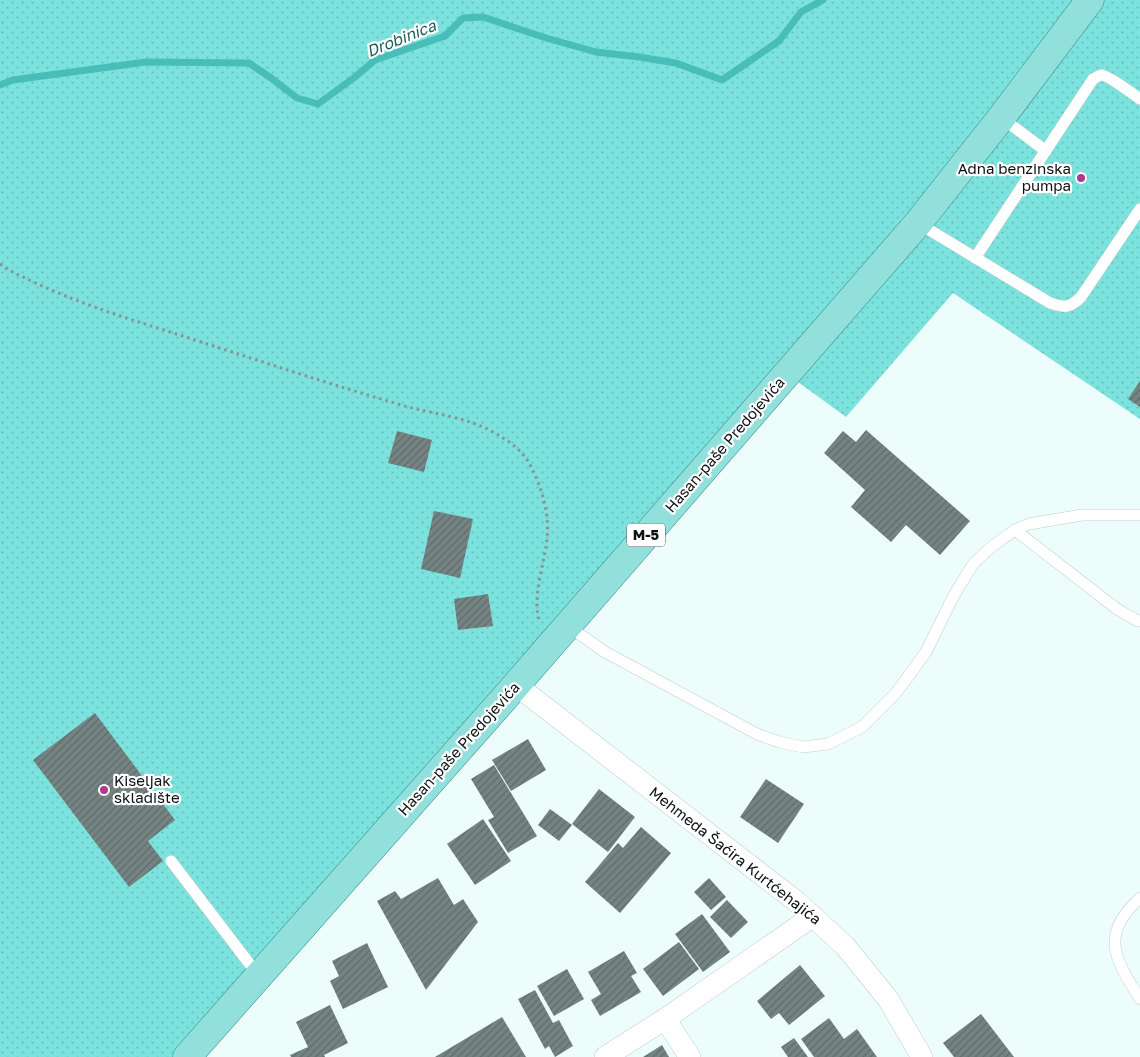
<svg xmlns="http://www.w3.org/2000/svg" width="1140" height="1057" font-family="'Golos Text',sans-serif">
  <defs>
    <pattern id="grass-dots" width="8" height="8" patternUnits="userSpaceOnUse" patternTransform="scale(1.25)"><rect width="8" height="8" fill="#7ce2dd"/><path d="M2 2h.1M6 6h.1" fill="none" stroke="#6ac1bd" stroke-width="1.8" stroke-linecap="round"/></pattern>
    <pattern id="building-hatch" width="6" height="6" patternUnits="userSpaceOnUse" patternTransform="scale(1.25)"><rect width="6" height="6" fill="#758483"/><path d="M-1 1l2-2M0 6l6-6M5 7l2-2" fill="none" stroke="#5e6b6a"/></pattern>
  </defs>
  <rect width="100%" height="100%" fill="#ecfdfb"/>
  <polygon fill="url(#grass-dots)" points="0,0 1140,0 1140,419 953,293 846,417 787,374 187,1057 0,1057"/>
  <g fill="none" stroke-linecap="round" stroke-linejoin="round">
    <polyline stroke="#49beb9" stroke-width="7" points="0,85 13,80 146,62 249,63 271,78 297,98 318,104 355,77 375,60 445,36 463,18 483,17 546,38 596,52 639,57 676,63 722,80 779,41 801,12 823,0"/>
  </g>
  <g fill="url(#building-hatch)">
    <polygon points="1140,381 1140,407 1128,399"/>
    <polygon points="866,430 970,521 940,555 906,525 891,542 851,507 865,490 824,453 843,431 856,442"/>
    <polygon points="397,431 432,440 424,472 388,463"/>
    <polygon points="434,511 473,519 460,578 421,569"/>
    <polygon points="488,594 493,626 458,630 454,599"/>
    <polygon points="95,713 175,820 148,841 163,861 129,887 33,760"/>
    <polygon points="528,739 546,770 511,791 492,760"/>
    <polygon points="494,765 537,836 508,853 488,820 494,817 471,779"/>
    <polygon points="766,779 804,804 778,843 740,817"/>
    <polygon points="599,789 635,817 608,852 572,824"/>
    <polygon points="550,809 572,825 559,841 538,825"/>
    <polygon points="483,819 511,861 475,885 447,844"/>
    <polygon points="641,827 671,853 620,913 585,882 618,843 623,848"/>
    <polygon points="438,878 454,905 463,899 478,922 426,990 377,901 395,891 401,899"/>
    <polygon points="709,878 726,897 711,910 694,892"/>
    <polygon points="727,900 748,922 731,938 710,917"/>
    <polygon points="702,914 730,952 703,972 675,934"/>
    <polygon points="679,942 699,969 663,996 643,969"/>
    <polygon points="367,943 388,987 343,1009 330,981 339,976 332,961"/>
    <polygon points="624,951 637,973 631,976 641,992 600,1016 591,1000 601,994 588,972"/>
    <polygon points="800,965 825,996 789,1025 779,1013 771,1019 757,1001"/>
    <polygon points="567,969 584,999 554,1016 537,986"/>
    <polygon points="535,990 553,1023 559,1020 573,1046 555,1057 549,1046 545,1049 518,999"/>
    <polygon points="330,1005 348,1043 324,1055 325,1057 291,1057 290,1055 308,1047 296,1022"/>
    <polygon points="981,1014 1014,1057 954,1057 943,1043"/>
    <polygon points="502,1017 526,1057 435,1057"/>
    <polygon points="829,1018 844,1039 857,1029 877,1057 814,1057 801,1039"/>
    <polygon points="794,1038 808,1057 788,1057 781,1047"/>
    <polygon points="662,1045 669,1057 643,1057"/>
  </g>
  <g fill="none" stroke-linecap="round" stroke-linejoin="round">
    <g stroke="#bfcfce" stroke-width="12">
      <g id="lane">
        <polyline points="1002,118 1046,151"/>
        <path d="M 918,223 L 1050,303 C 1065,308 1070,308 1081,297 L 1140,209"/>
        <path d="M 975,258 L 1093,79 C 1096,78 1097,76 1101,75 C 1108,75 1133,94 1140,99"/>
        <polyline points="1015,530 1117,609 1138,621 1140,621"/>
        <polyline points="568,626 605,652 757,734 779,742 803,747 828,744 862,727 896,693 926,652 953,597 973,564 990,548 1015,530 1029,524 1082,515 1140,515"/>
        <polyline points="171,861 258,975"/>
        <path d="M 1140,898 C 1099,935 1115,959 1140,999"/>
      </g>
    </g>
    <g stroke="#bfcfce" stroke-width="22">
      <g id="street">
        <polyline points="516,685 797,902 845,946 888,999 922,1057"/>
        <polyline points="665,1019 690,1057"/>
        <polyline points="605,1057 665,1019 813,916"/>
      </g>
    </g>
    <g stroke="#348a86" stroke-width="29">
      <polyline id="primary" points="187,1057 516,685 918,223 1001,118 1090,0"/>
    </g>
    <path stroke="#889392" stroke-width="3" stroke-dasharray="2.5 4" stroke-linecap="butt" d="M 0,264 C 12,273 26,278 40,285 C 80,303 122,317 164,330 C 242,355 319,381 398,404 C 426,413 457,415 485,428 C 500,435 520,447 529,463 C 541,485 550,513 547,538 C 545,563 532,595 539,620"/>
    <use href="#lane" stroke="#fff" stroke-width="11"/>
    <use href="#street" stroke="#fff" stroke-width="21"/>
    <use href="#primary" stroke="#92e0dc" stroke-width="28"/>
  </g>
  <g fill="#b13a8f" stroke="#fff" stroke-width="2">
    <circle cx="1081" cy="178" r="5"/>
    <circle cx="104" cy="790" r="5"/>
  </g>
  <g text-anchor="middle" stroke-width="4.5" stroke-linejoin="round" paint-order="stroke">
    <rect fill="#fff" stroke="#555858" stroke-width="1" x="627" y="523.5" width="38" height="23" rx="4"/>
    <g font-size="14" font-weight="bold" fill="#0c1111">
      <text x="646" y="540">M-5</text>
    </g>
    <g font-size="15" fill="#0c1111" stroke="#fff" text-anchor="end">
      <text x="1071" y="174">Adna benzinska<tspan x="1071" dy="17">pumpa</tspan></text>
      <text x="114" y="786" text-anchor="start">Kiseljak<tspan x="114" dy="17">skladište</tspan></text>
    </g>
    <g font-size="15" fill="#0c1111" stroke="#fff">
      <text transform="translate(725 445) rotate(-49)" y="5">Hasan-paše Predojevića</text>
      <text transform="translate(459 749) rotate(-48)" y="5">Hasan-paše Predojevića</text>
      <text transform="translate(735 856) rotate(38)" y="5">Mehmeda Šaćira Kurtćehajića</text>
    </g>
    <g font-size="16" font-style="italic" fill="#1d5d5a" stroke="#fff">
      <text transform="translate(401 38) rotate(-22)" y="6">Drobinica</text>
    </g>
  </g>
</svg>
